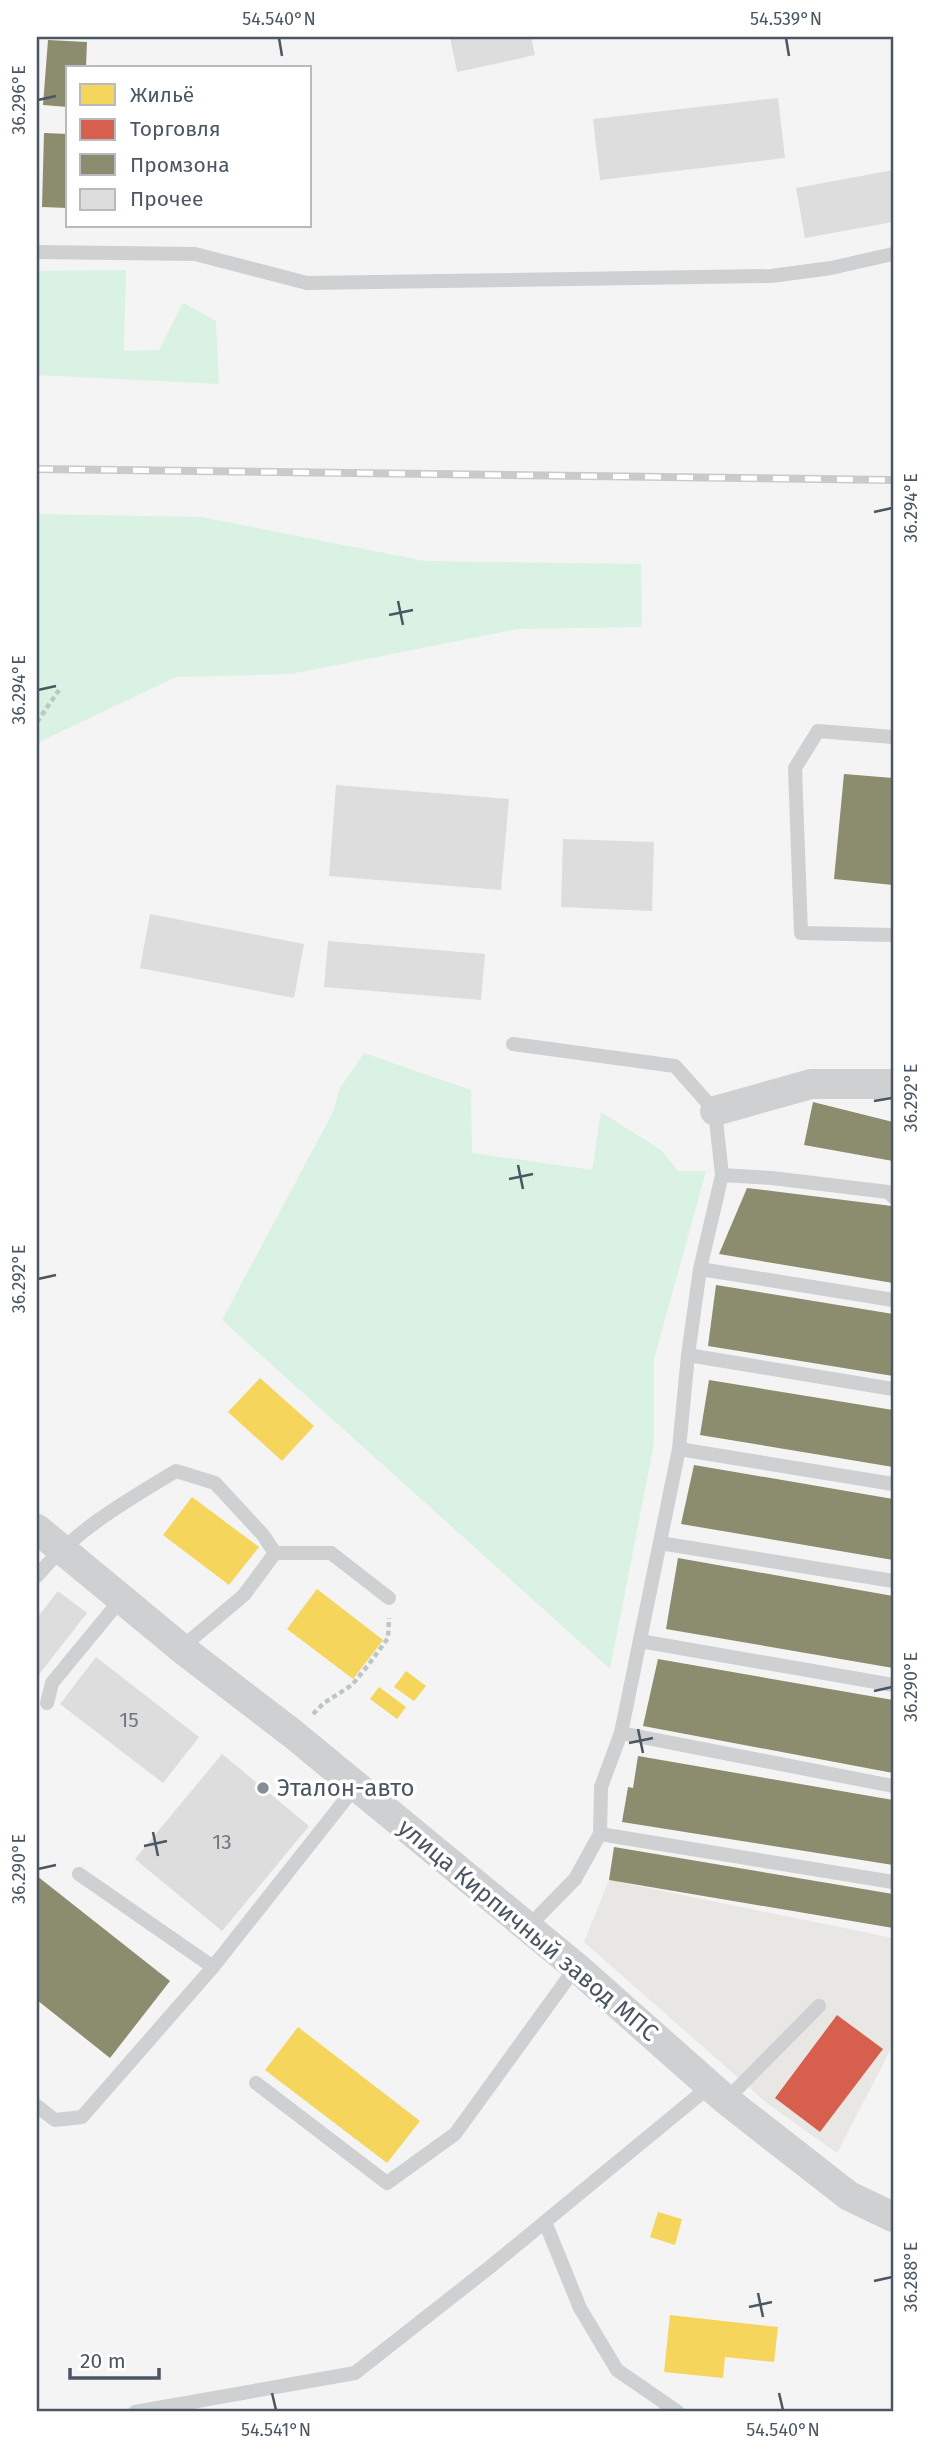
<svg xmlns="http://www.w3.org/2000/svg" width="930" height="2449" font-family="'Fira Sans',sans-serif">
  <rect width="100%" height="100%" fill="#f4f4f4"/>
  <polygon fill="#e8e7e3" points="609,1880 893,1938 893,2045 837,2153 768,2104 584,1942"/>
  <g fill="#d9f2e3">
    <polygon points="126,270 124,351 159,350 183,303 216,321 219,384 37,375 37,271"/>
    <polygon points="37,514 201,517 425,561 641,564 642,627 518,629 291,674 176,677 37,743"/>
    <polygon points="364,1053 471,1090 472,1153 592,1170 601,1112 661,1150 678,1171 706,1171 654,1359 654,1444 610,1669 222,1320 332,1114 340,1088"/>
  </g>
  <g fill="#f6d55c">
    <polygon points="260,1378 314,1426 282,1461 228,1412"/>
    <polygon points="192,1497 259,1547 229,1585 163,1535"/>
    <polygon points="317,1589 383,1640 353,1679 287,1629"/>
    <polygon points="406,1671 426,1686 414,1701 394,1687"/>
    <polygon points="379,1687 406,1707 397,1719 370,1699"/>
    <polygon points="298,2027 420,2121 387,2163 265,2070"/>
    <polygon points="658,2212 682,2219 675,2245 650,2237"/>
    <polygon points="670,2315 778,2327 774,2362 725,2357 723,2378 664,2372"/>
  </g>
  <polygon fill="#d6604d" points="837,2015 883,2049 820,2132 775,2098"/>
  <g fill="#8c8c6e">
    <polygon points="48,40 87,42 86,68 68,68 68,107 43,105"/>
    <polygon points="44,133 68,134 68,208 42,207"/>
    <polygon points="844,774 893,778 893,885 834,879"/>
    <polygon points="813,1102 893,1122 893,1161 804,1145"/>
    <polygon points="747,1188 892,1206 893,1283 719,1254"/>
    <polygon points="716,1285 893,1314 893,1376 708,1346"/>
    <polygon points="709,1380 893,1410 893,1467 700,1435"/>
    <polygon points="694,1465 893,1499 893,1560 681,1524"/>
    <polygon points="678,1558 893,1596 893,1668 666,1629"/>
    <polygon points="658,1659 893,1700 893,1773 643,1726"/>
    <polygon points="638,1756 893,1800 893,1865 622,1822 628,1787 633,1788"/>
    <polygon points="614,1847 893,1894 893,1928 609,1880"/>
    <polygon points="37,1876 170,1981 110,2058 37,2000"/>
  </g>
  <g fill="#ddddde">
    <polygon points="450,37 531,37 535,55 457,72"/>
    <polygon points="778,98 785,158 600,180 593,119"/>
    <polygon points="893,170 893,222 805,238 796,188"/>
    <polygon points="336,785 509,799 501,890 329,876"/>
    <polygon points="563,839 654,842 652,911 561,907"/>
    <polygon points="150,914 304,944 294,998 140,968"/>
    <polygon points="328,941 485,954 481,1000 324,987"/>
    <polygon points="58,1591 87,1613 37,1677 37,1618"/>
    <polygon points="96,1657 199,1737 163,1783 60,1704"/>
    <polygon points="222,1754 309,1826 222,1931 135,1859"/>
  </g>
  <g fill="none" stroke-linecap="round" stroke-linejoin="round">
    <g stroke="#bcc7c4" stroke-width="4.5" stroke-dasharray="5 3.5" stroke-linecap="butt">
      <polyline points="37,722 59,690"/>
      <polyline points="313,1714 324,1703 352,1685 369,1664 388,1638 389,1618"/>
    </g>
    <g stroke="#ced0d2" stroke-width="14">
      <polyline points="37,252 195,254 307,283 771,276 831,268 893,254"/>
      <polyline points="893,737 818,731 795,768 801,933 893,935"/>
      <polyline points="513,1044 675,1066 715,1111 722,1175"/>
      <polyline points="700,1269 893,1300"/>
      <polyline points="688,1355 893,1389"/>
      <polyline points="679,1449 893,1484"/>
      <polyline points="660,1543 893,1581"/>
      <polyline points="275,1553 331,1553 389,1598"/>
      <path d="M 37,1576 C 74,1531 126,1501 176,1471 L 215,1483 L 263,1535 L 275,1553 L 244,1595 L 181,1648"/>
      <polyline points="640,1641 893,1685"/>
      <polyline points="47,1703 52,1683 122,1598"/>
      <polyline points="621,1733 893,1786"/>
      <polyline points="600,1834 893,1882"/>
      <polyline points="79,1874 213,1967"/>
      <polyline points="528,1927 575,1879 600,1834 601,1787 621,1733 679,1449 688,1355 700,1269 722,1175 772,1178 888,1192 893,1197"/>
      <polyline points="256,2083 387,2183 455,2134 576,1967"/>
      <polyline points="726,2100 819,2006"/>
      <polyline points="37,2106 55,2120 82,2117 213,1967 356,1786"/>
      <polyline points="545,2222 580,2308 617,2370 678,2412"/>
      <polyline points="135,2412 355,2373 490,2267 710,2086"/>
    </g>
    <g stroke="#ced0d2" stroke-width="30">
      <polyline points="715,1111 811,1084 893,1084"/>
      <polyline points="37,1529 181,1648 293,1734 576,1967 726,2100 849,2196 893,2217"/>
    </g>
    <g stroke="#c9cacc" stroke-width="8">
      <polyline id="rail" points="37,469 893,480"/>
    </g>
    <use href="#rail" stroke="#fff" stroke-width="5" stroke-dasharray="16" stroke-linecap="butt"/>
  </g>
  <path fill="none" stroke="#4a5661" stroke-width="2.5" d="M 279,38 L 282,56M 786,38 L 789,56M 38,100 L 56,96M 874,512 L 892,508M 398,601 L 403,625M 389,615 L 413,610M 38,690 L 56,686M 874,1101 L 892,1098M 518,1165 L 523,1189M 509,1179 L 533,1174M 38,1279 L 56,1275M 874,1691 L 892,1687M 638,1729 L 643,1753M 629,1743 L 653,1738M 153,1832 L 158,1856M 144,1846 L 167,1841M 38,1869 L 56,1865M 874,2281 L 892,2277M 758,2293 L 763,2317M 749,2307 L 772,2302M 272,2393 L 276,2410M 779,2393 L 783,2410"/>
  <circle fill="#868d94" stroke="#fff" stroke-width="2.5" cx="263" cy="1788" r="7"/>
  <g text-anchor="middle" stroke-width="7" stroke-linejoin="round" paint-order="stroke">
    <g font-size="21" fill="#707881">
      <text x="129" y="1727">15</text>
      <text x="222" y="1849">13</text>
    </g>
    <g font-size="24" fill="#4a5661" stroke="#fff" text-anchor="start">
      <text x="277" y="1796">Эталон-авто</text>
    </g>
    <g font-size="24" fill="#4a5661" stroke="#fff">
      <text transform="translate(528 1930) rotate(40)" y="8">улица Кирпичный завод МПС</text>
    </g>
  </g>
  <rect width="930" height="2449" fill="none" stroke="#ffffff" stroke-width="77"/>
  <rect x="66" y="66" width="245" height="161" fill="#ffffff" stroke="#b7bbc0" stroke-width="2"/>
  <rect x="80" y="84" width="35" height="21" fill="#f6d55c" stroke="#b7bbc0" stroke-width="2"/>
  <text x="130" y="102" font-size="21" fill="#4a5661">Жильё</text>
  <rect x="80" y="119" width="35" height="21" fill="#d6604d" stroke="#b7bbc0" stroke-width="2"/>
  <text x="130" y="136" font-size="21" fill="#4a5661">Торговля</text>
  <rect x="80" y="154" width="35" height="21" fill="#8c8c6e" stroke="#b7bbc0" stroke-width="2"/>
  <text x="130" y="172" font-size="21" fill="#4a5661">Промзона</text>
  <rect x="80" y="189" width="35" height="21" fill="#ddddde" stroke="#b7bbc0" stroke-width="2"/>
  <text x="130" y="206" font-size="21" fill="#4a5661">Прочее</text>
  <path d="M70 2368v10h89v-10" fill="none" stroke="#4a5661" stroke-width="3.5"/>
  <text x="80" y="2368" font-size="21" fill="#4a5661" stroke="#ffffff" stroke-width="5" paint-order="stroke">20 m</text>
  <rect x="38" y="38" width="854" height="2372" fill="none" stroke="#4a5661" stroke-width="2.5"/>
  <g font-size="18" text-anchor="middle" fill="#4a5661">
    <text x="279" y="25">54.540°N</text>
    <text x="786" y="25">54.539°N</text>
    <text transform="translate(19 100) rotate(-90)" y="6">36.296°E</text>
    <text transform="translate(911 508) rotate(-90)" y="6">36.294°E</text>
    <text transform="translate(19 690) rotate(-90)" y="6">36.294°E</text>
    <text transform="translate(911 1098) rotate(-90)" y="6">36.292°E</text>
    <text transform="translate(19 1279) rotate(-90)" y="6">36.292°E</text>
    <text transform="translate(911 1687) rotate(-90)" y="6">36.290°E</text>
    <text transform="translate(19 1869) rotate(-90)" y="6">36.290°E</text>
    <text transform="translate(911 2277) rotate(-90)" y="6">36.288°E</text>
    <text x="276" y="2436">54.541°N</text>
    <text x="783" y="2436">54.540°N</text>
  </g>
</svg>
